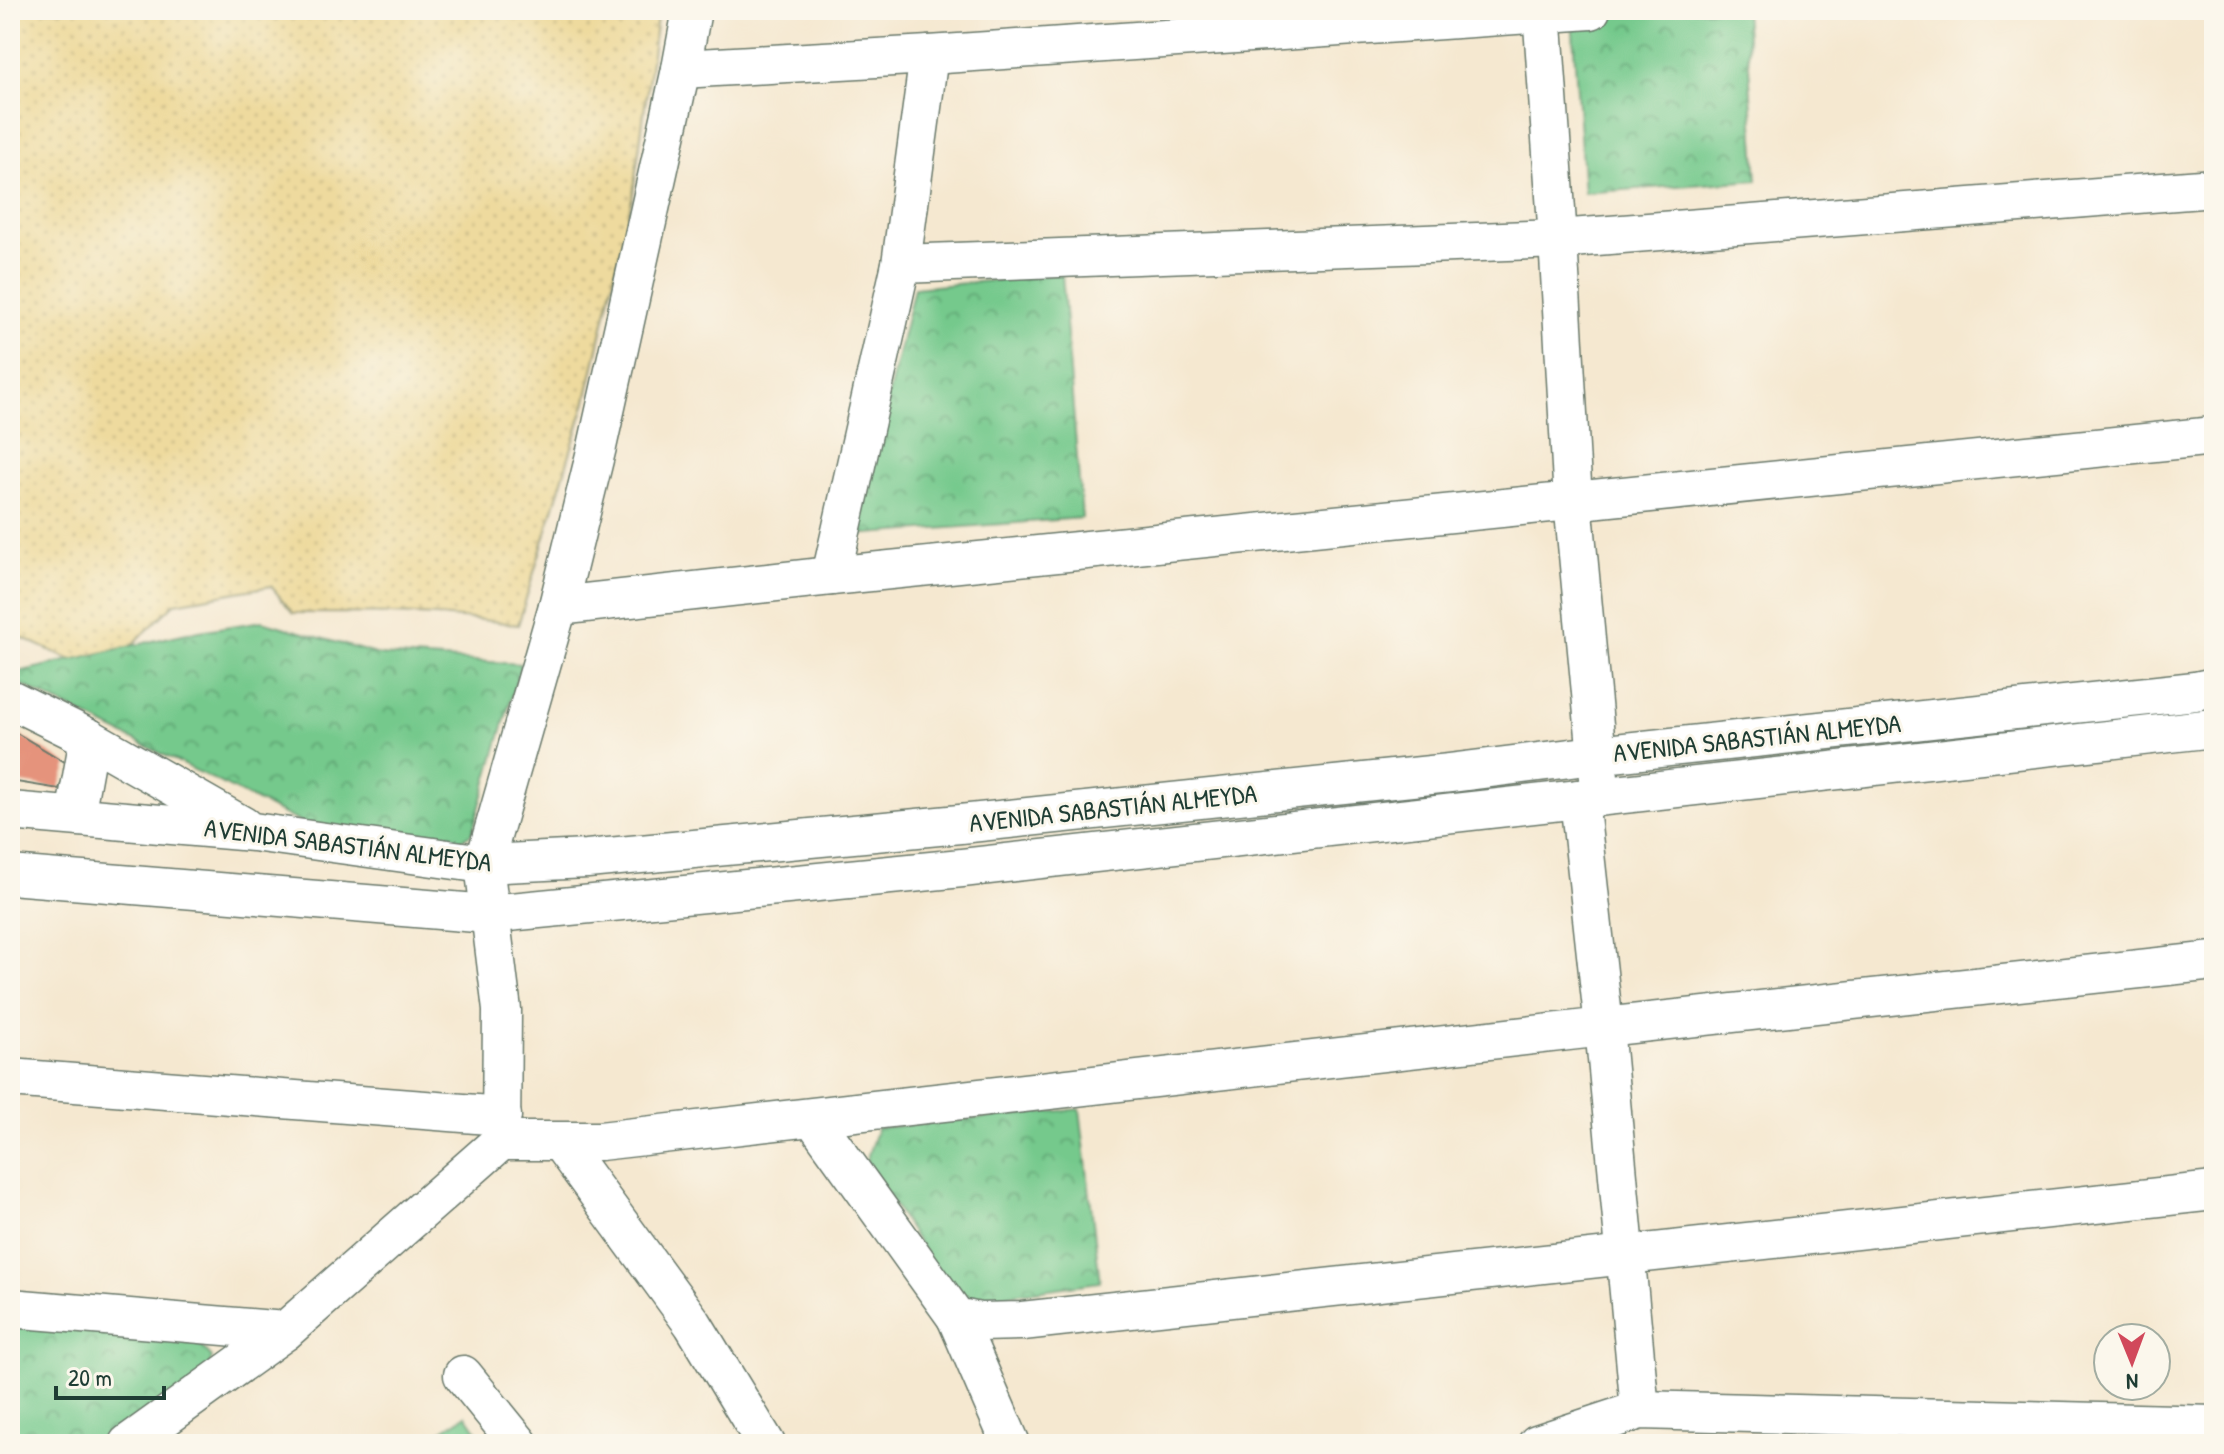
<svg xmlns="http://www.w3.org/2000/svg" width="2224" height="1454" font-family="'Patrick Hand',sans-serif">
  <defs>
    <pattern id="sand-dots" width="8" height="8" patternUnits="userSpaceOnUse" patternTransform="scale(2)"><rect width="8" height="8" fill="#eeda9e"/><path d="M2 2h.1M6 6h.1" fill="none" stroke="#ccbc89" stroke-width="1.8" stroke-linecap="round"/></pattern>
    <pattern id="park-crowns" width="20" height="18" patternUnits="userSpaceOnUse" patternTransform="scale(2)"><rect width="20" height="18" fill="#75c98c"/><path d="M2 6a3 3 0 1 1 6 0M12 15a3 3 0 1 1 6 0" fill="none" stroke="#5fa473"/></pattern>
  </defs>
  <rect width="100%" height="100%" fill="#fbf7ec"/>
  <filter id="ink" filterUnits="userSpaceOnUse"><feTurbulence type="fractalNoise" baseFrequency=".0125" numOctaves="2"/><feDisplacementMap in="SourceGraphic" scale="16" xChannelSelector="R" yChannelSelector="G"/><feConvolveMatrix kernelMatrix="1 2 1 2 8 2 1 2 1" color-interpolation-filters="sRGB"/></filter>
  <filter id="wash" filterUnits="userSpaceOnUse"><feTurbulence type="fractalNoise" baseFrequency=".006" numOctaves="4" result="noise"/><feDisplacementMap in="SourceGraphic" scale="32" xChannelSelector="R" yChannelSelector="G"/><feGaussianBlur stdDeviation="1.8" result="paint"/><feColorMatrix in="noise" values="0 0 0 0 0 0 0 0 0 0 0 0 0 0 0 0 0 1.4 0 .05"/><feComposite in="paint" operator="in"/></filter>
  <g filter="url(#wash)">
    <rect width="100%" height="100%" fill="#f5e8d0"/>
    <polygon fill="#75c98c" stroke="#4a8360" stroke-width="2" points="466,1415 486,1444 422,1444"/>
    <path fill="url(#sand-dots)" stroke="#868c69" stroke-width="2" d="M 10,10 L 658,10 L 633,194 L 586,401 L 518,625 C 444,613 368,613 293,613 L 271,586 L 175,603 L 130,647 L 84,666 L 10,632 Z"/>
    <g fill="url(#park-crowns)" stroke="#4a8360" stroke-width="2">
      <polygon points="1683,10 1745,10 1757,180 1584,193 1572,18"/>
      <polygon points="1062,274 1082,518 855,535 914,288"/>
      <polygon points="262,621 379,655 521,664 472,833 460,841 316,830 10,679 10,674 187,633"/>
      <polygon points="1080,1109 1100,1282 956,1302 866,1161 877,1128"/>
      <polygon points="10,1322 187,1331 212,1358 203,1383 111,1444 10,1444"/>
    </g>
    <g id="blocks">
      <polygon fill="#e5937c" points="10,729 68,764 59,789 10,781"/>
    </g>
  </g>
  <g filter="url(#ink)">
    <use href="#blocks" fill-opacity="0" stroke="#6a796b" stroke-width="2"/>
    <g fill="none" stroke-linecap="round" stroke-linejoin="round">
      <g stroke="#6a796b" stroke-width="41">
        <g id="street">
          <polyline points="1542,10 1558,239 1573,501 1599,778"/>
          <polyline points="681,69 929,55 1591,10"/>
          <polyline points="901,264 1558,239 2214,188"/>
          <polyline points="831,576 901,264 929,55"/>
          <polyline points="558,606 831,576 2214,436"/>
          <polyline points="10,699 89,738 243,826"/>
          <polyline points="10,811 253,832 484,864 587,859 960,824 1450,773 1595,755 2195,691 2214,687"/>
          <polyline points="75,816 89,738"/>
          <polyline points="10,875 489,914 962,868 2214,728"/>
          <polyline points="10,1078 502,1116"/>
          <polyline points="813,1118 956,1317 980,1322 1022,1321 2214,1191"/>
          <polyline points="501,1141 600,1141 1604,1027 1579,799"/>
          <polyline points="560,1142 693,1324 766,1444"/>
          <polyline points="10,1308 285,1331"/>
          <polyline points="956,1317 1011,1444"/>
          <polyline points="463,1375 519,1444"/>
          <polyline points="1640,1410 1604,1027 2214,961"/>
          <polyline points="128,1444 285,1331 501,1141 502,1010 484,864 558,606 597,447 681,69 692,10"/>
          <polyline points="1537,1444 1640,1410 2214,1425"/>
        </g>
      </g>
      <use href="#street" stroke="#fff" stroke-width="38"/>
    </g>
  </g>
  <g text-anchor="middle" stroke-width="6" stroke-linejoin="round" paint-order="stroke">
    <g font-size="26" fill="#1f3d34" stroke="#fbf7ec">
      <text transform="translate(1757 738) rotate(-6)" y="9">AVENIDA SABASTIÁN ALMEYDA</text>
      <text transform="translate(1113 808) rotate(-6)" y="9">AVENIDA SABASTIÁN ALMEYDA</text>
      <text transform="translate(348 845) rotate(7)" y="9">AVENIDA SABASTIÁN ALMEYDA</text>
    </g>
  </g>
  <rect width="2224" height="1454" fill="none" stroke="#fbf7ec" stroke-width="40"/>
  <g transform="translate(2132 1362) rotate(179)"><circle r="38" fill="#fbf7ec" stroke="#a3ada2" stroke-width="2"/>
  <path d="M0-6L14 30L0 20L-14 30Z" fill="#d1495b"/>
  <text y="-12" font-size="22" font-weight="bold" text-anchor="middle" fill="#1f3d34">N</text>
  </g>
  <path d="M56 1386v12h108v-12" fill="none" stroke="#1f3d34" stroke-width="4"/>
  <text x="68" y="1386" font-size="24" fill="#1f3d34" stroke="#fbf7ec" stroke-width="6" paint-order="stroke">20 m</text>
</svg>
